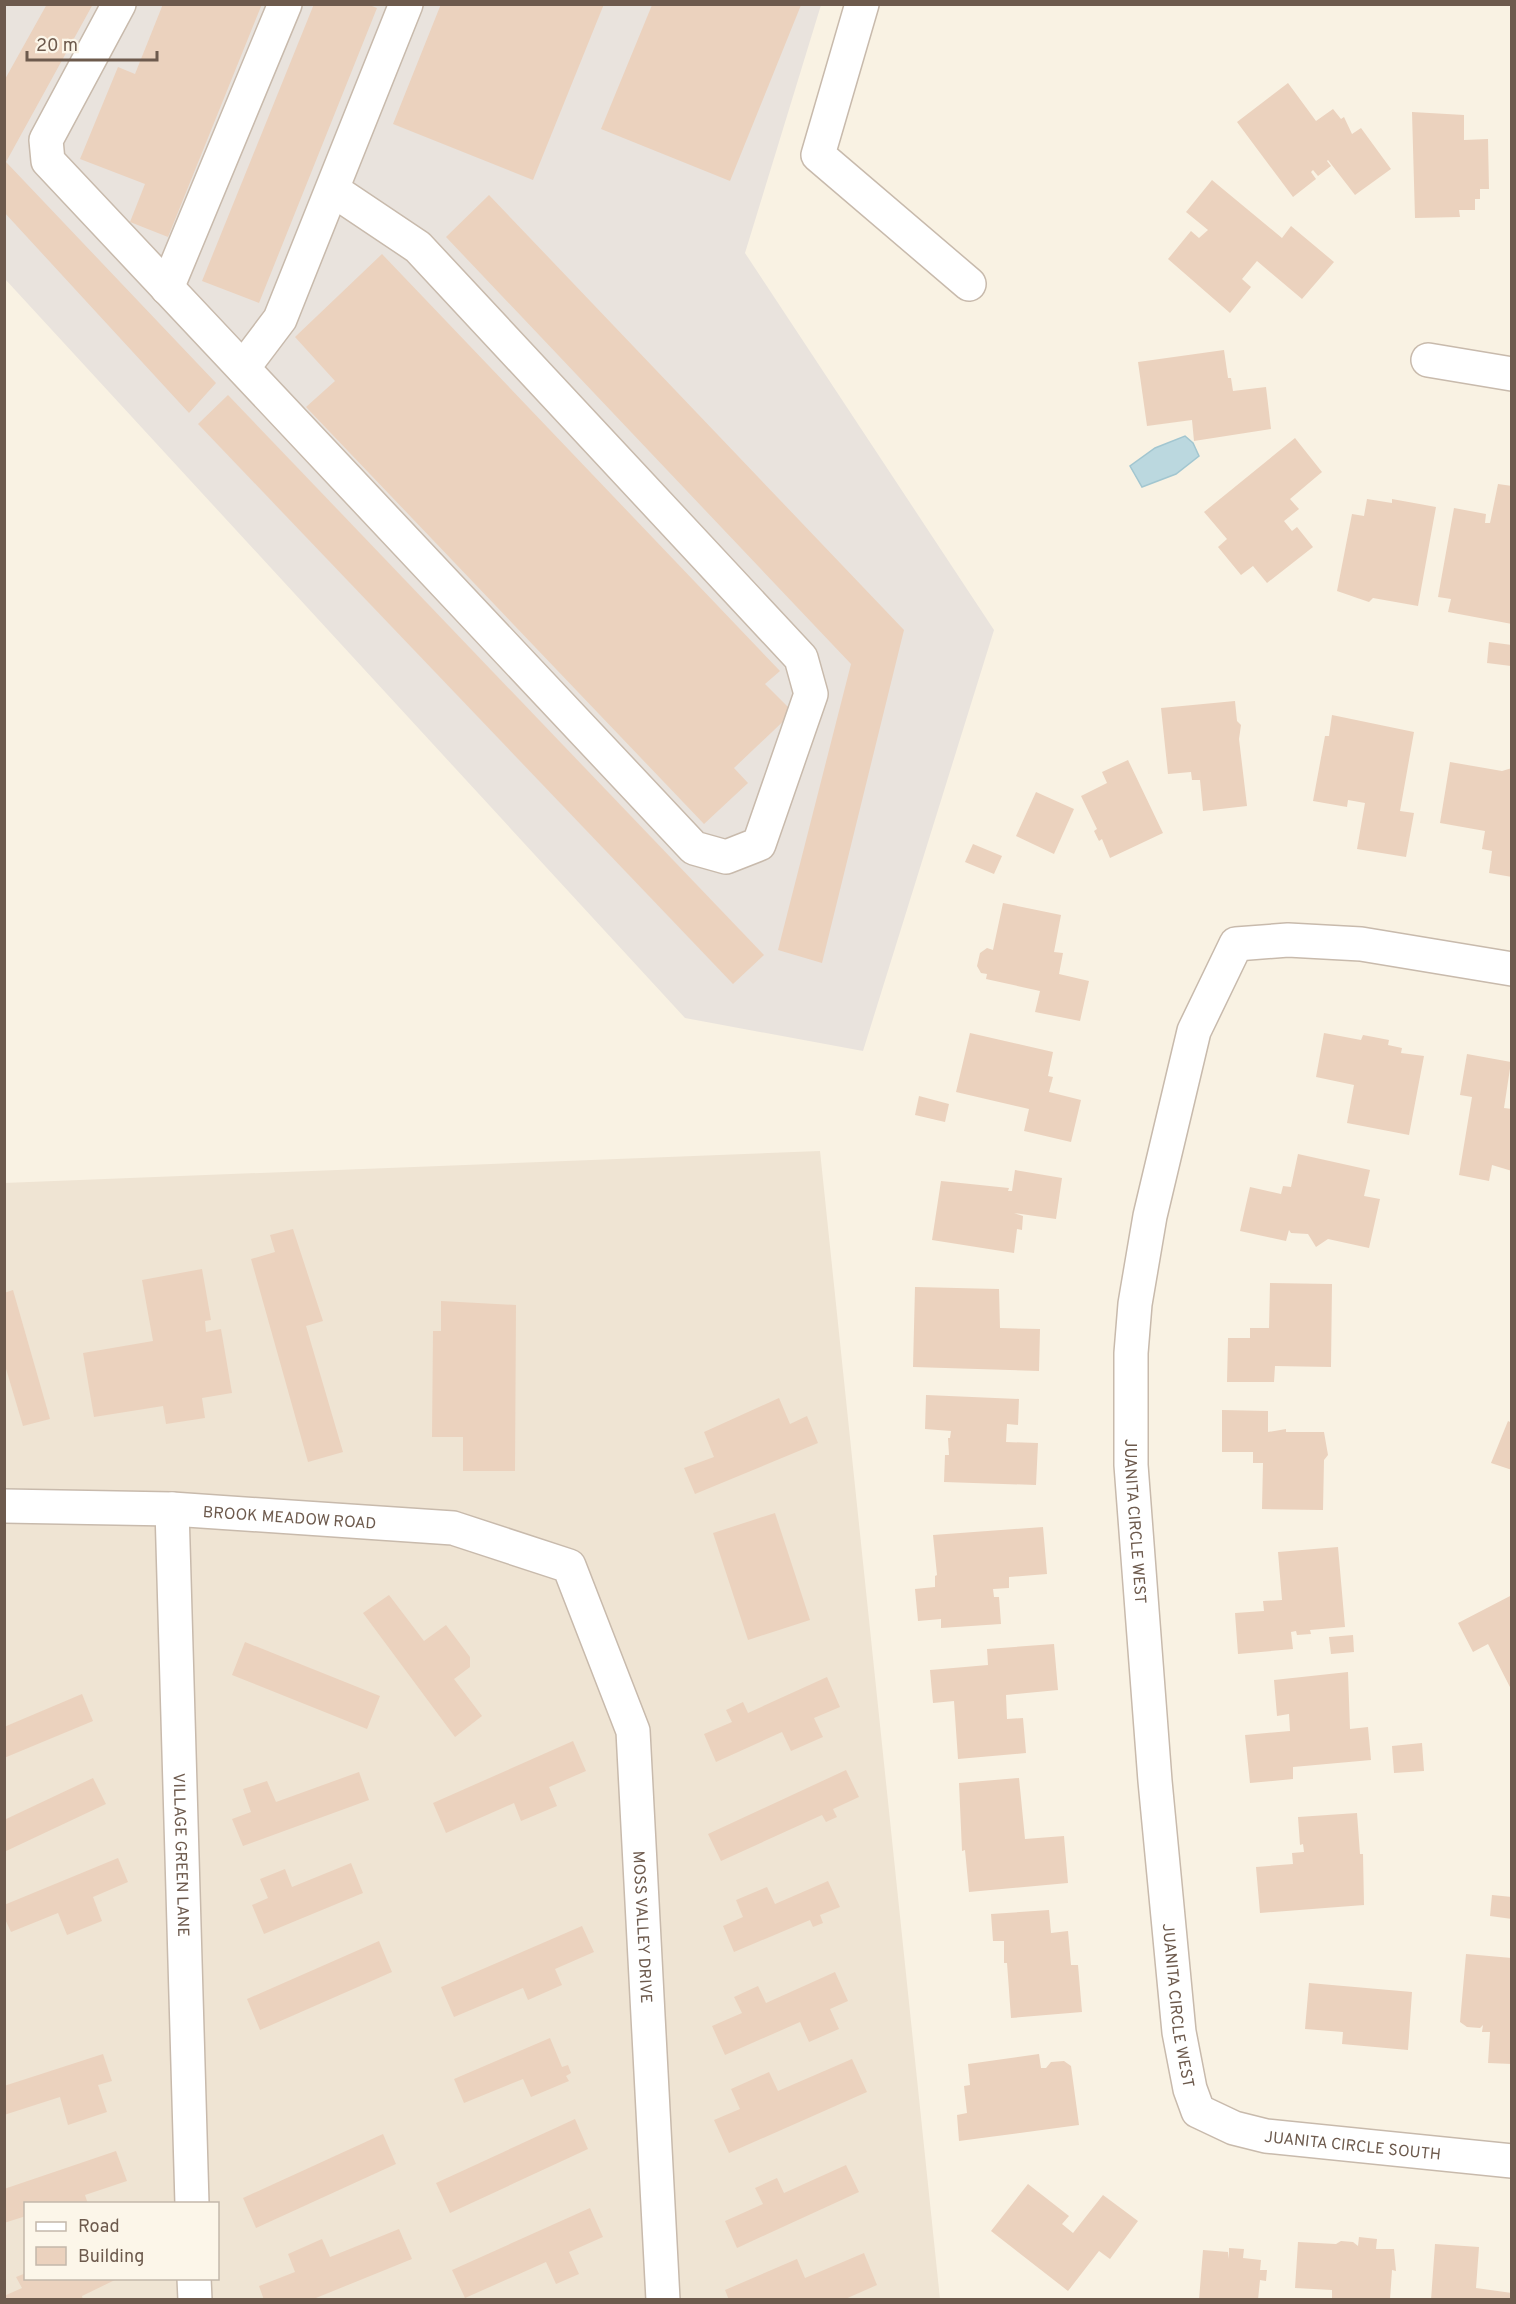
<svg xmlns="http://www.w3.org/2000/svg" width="1516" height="2304" font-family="Overpass,sans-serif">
  <rect width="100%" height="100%" fill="#f9f2e3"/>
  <path fill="#efe4d3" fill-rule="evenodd" d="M 820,1151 L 940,2299 L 5,2299 L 4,1183 ZM 26,2204 L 218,2204 L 218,2278 L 26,2278 Z"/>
  <polygon fill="#e9e3dd" points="5,5 821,5 745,253 994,630 863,1051 685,1018 5,279"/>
  <polygon fill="#bbd8df" stroke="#a2c6d0" stroke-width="1.5" points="1185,436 1193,443 1199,456 1176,474 1142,487 1130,466 1155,448"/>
  <g fill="#ebd2be">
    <polygon points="47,4 93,4 6,162 216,383 189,413 4,212 4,81"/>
    <polygon points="163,4 262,4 168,237 130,222 145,184 80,159 118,67 135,74"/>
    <polygon points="314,4 367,4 377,8 259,303 202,281"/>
    <polygon points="441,4 604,4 533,180 393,124"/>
    <polygon points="652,5 801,5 730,181 601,129"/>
    <polygon points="1288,83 1316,121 1333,109 1341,119 1344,117 1352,134 1361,128 1391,169 1355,195 1328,160 1327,161 1331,166 1318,176 1313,170 1311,172 1316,179 1293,197 1237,122"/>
    <polygon points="1412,112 1464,115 1464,140 1488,139 1489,189 1480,189 1480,199 1475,199 1475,210 1459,210 1460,217 1415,218"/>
    <polygon points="1212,180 1282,238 1291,226 1334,262 1302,299 1257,261 1242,279 1251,287 1230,313 1168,259 1191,231 1199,238 1208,230 1186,212"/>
    <polygon points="489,195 904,630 822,963 778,950 851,664 446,237"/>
    <polygon points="382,254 780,671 765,684 793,712 734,768 748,783 704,824 306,407 335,381 295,337"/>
    <polygon points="1224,350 1228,378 1231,378 1233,391 1266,387 1271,429 1194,441 1192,420 1147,426 1138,362"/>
    <polygon points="228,395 764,955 733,984 198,424"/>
    <polygon points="1295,438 1322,472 1290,499 1299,509 1284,521 1292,531 1297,527 1313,547 1267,583 1253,566 1241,575 1218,547 1227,539 1204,512"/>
    <polygon points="1498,484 1512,486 1512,624 1448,612 1451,599 1438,597 1454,508 1486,514 1485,523 1490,523"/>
    <polygon points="1367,499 1392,503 1392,499 1436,507 1418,606 1373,598 1369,602 1337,591 1352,514 1364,516"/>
    <polygon points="1489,642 1512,645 1511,666 1487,663"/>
    <polygon points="1235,701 1237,721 1241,725 1239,739 1247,806 1203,811 1200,780 1192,780 1191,772 1168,774 1161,708"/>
    <polygon points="1332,715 1414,732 1400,811 1414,813 1406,857 1357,849 1365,803 1348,800 1347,807 1313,801 1325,736 1329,736"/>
    <polygon points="1128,760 1163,833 1110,858 1102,839 1099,841 1094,831 1097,829 1081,796 1107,783 1102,772"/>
    <polygon points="1450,762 1502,771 1512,768 1512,877 1489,873 1492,851 1482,849 1485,831 1440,823"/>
    <polygon points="1036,792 1074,809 1054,854 1016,836"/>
    <polygon points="973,844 1002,856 994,874 965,862"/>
    <polygon points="1003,903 1061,915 1054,952 1063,953 1059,974 1089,981 1080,1021 1035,1012 1040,991 986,979 987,974 981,973 977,966 980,953 987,948 993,950"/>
    <polygon points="970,1033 1053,1052 1048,1076 1053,1077 1049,1092 1081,1100 1071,1142 1024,1131 1029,1109 956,1092"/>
    <polygon points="1324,1033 1361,1040 1363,1035 1389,1040 1388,1045 1402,1048 1401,1053 1424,1056 1409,1135 1347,1123 1354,1085 1316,1077"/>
    <polygon points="1467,1054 1511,1062 1504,1108 1512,1109 1512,1171 1492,1165 1489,1181 1459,1175 1472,1097 1460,1095"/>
    <polygon points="919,1096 949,1104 945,1122 915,1115"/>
    <polygon points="1298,1154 1370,1170 1364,1196 1380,1199 1369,1248 1328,1239 1316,1247 1308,1234 1291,1233 1289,1230 1286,1241 1240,1231 1250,1187 1281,1194 1283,1186 1291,1187"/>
    <polygon points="1015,1170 1062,1178 1056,1219 1014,1213 1023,1216 1022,1230 1017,1229 1014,1253 932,1240 941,1181 1009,1188 1008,1191 1012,1191"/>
    <polygon points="293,1229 323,1321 306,1326 343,1452 308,1462 251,1259 275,1252 270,1235"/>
    <polygon points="202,1269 211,1320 205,1321 206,1332 221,1329 232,1393 202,1398 205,1418 166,1424 163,1406 94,1417 83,1353 153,1341 142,1280"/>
    <polygon points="1270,1283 1332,1284 1331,1367 1275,1366 1274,1382 1227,1382 1228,1338 1250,1338 1250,1328 1269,1328"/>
    <polygon points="915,1287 999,1289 1000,1328 1040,1329 1039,1371 913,1367"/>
    <polygon points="13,1290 50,1419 23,1426 4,1362 4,1293"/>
    <polygon points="441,1301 516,1305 515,1471 463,1471 463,1437 432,1437 433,1331 441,1331"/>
    <polygon points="926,1395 1019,1399 1018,1425 1007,1424 1006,1442 1038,1443 1036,1485 944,1482 945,1455 949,1455 948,1438 950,1438 951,1431 925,1429"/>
    <polygon points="779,1398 790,1424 807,1416 818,1443 695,1494 684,1468 714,1457 704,1432"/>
    <polygon points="1222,1410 1268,1411 1268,1432 1286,1429 1286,1432 1324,1432 1328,1455 1324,1460 1323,1510 1262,1509 1263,1463 1253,1463 1253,1452 1222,1452"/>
    <polygon points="1508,1421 1512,1423 1512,1470 1491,1463"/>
    <polygon points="775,1513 810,1620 748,1640 713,1533"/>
    <polygon points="1043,1527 1047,1574 1009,1577 1009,1588 993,1589 994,1597 999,1597 1001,1624 941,1628 941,1619 918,1621 915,1589 935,1587 935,1576 937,1575 933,1535"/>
    <polygon points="1338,1547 1345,1627 1310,1630 1311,1634 1297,1635 1296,1631 1291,1632 1293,1649 1238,1654 1235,1613 1264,1611 1263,1601 1282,1600 1278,1552"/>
    <polygon points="389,1595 424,1641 446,1625 470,1657 470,1667 454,1679 482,1716 455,1737 363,1613"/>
    <polygon points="1512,1595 1512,1691 1488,1644 1473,1652 1458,1623"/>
    <polygon points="1353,1635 1354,1652 1331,1654 1329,1637"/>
    <polygon points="245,1642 380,1696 367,1729 232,1675"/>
    <polygon points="1054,1644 1058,1690 1006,1695 1007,1719 1023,1718 1026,1753 958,1759 954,1701 933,1703 930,1670 988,1665 987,1649"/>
    <polygon points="1348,1672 1350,1729 1368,1727 1371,1760 1293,1767 1293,1779 1250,1783 1245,1735 1290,1731 1289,1714 1277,1716 1274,1680"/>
    <polygon points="827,1677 840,1707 814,1718 823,1737 791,1751 782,1732 716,1762 704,1734 732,1722 726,1710 743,1702 748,1713"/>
    <polygon points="82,1694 93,1721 4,1758 4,1727"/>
    <polygon points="573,1741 586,1771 549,1787 557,1806 521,1821 514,1803 446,1833 433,1803"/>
    <polygon points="1422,1743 1424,1771 1394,1773 1392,1746"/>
    <polygon points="846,1770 859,1797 833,1809 837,1817 826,1822 822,1815 721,1861 708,1834"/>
    <polygon points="359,1772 369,1800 243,1846 232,1819 251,1812 243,1789 267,1781 276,1802"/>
    <polygon points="93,1778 106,1804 4,1852 4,1820"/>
    <polygon points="1019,1778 1025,1839 1064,1836 1068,1883 969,1892 965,1850 962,1851 959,1783"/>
    <polygon points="1357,1813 1360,1854 1363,1854 1364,1905 1260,1913 1256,1867 1293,1864 1292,1853 1304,1852 1303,1844 1300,1845 1298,1817"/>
    <polygon points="118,1858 128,1882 93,1897 102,1921 67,1935 58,1913 11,1932 4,1917 4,1905"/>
    <polygon points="351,1863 363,1893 264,1934 252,1905 268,1898 260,1879 285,1869 292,1887"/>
    <polygon points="828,1881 840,1907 820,1915 823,1923 813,1927 810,1920 734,1952 723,1926 743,1917 736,1900 767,1887 775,1904"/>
    <polygon points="1492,1895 1512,1897 1512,1919 1490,1916"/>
    <polygon points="1049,1910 1051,1933 1068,1931 1071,1965 1078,1965 1082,2012 1011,2018 1007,1963 1004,1963 1004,1941 993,1941 991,1914"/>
    <polygon points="582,1926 594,1952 555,1969 562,1985 528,2000 523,1988 454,2017 441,1987"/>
    <polygon points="379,1941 392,1972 260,2030 247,1999"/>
    <polygon points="1466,1954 1512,1958 1512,2064 1488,2063 1490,2032 1482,2032 1483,2025 1480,2028 1467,2027 1460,2022"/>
    <polygon points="835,1972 848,2001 830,2009 839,2029 809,2042 800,2022 725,2055 712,2026 742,2013 734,1997 758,1986 766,2003"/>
    <polygon points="1309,1983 1412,1992 1408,2050 1342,2044 1343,2032 1305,2029"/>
    <polygon points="550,2038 562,2067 568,2065 571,2073 566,2076 569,2081 531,2097 523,2079 464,2103 454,2079"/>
    <polygon points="103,2054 112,2081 98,2085 107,2112 68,2125 60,2097 4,2115 4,2086"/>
    <polygon points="1039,2054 1041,2068 1046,2068 1051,2062 1064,2061 1071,2066 1079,2125 959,2141 957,2115 967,2113 964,2086 970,2085 968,2064"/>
    <polygon points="852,2059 867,2092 729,2153 714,2120 740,2109 731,2089 769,2072 778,2091"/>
    <polygon points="575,2119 588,2149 450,2213 436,2183"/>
    <polygon points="383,2134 396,2164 256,2228 243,2198"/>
    <polygon points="116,2151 127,2181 85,2195 88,2204 26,2204 26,2216 4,2223 4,2189"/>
    <polygon points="846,2165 859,2192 737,2248 725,2221 763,2204 755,2188 777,2178 784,2193"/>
    <polygon points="1028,2184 1069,2216 1062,2224 1073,2233 1103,2195 1138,2221 1110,2259 1099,2251 1068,2291 991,2231"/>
    <polygon points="590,2208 603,2237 569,2252 579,2274 556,2284 546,2262 465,2298 452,2270"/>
    <polygon points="399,2229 412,2259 311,2300 264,2300 259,2286 295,2272 288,2254 322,2239 330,2257"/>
    <polygon points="1359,2237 1377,2239 1376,2249 1394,2249 1396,2271 1392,2270 1390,2300 1332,2300 1332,2290 1295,2288 1298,2242 1336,2244 1341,2241 1353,2242 1358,2246"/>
    <polygon points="1435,2244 1479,2247 1476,2288 1512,2293 1512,2300 1431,2300"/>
    <polygon points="1229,2248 1244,2249 1243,2258 1261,2260 1260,2270 1267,2270 1266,2281 1260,2280 1258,2300 1199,2300 1203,2250 1228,2252 1229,2259"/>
    <polygon points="864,2253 877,2285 843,2300 729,2300 725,2290 797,2259 805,2278"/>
    <polygon points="26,2273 26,2278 37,2280 119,2278 82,2296 83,2300 4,2300 4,2296 22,2288 16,2277"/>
  </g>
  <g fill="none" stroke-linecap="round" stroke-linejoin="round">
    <g stroke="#c8baac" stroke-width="36">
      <g id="minor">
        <polyline points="119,4 46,140 48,161 694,848 726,857 759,844 811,694 801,658 418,247 333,190"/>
        <polyline points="862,4 818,155 969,284"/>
        <polyline points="167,288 285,4"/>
        <polyline points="1428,360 1512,374"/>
        <polyline points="243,368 280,319 406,4"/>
        <path id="s1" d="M 1512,969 L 1361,944 L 1288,940 L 1236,944 L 1194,1031 L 1150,1216 L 1135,1304 L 1131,1353 L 1131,1465 L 1155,1781 L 1179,2032 L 1190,2089 L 1198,2111 L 1234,2128 L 1266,2136 L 1512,2161"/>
        <path id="s2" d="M 4,1506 L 172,1509 L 453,1528 L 569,1566 L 633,1731 L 663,2300"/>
        <path id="s3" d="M 172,1509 L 192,2204"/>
        <polyline points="194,2278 195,2300"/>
      </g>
    </g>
    <use href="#minor" stroke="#fff" stroke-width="33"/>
  </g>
  <g text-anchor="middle" stroke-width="4.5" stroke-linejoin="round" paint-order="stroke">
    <g font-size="16" fill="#6d5a4d" stroke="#fcf6e9">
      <text dy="6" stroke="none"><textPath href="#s2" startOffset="286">BROOK MEADOW ROAD</textPath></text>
      <text dy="6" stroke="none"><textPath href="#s1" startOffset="872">JUANITA CIRCLE WEST</textPath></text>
      <text dy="6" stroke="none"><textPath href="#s3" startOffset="346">VILLAGE GREEN LANE</textPath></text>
      <text dy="6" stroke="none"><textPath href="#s2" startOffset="945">MOSS VALLEY DRIVE</textPath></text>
      <text dy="6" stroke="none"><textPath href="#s1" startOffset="1358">JUANITA CIRCLE WEST</textPath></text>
      <text dy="6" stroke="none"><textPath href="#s1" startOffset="1626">JUANITA CIRCLE SOUTH</textPath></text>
    </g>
  </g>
  <rect width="1516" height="2304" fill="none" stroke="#6d5a4d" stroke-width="12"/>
  <rect x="24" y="2202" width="195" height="78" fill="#fcf6e9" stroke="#c3b8ab" stroke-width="1.5"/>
  <rect x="36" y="2222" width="30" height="9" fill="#ffffff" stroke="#c3b8ab" stroke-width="1.5"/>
  <text x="78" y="2232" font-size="18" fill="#6d5a4d">Road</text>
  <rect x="36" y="2247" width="30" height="18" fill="#ebd2be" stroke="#c3b8ab" stroke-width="1.5"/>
  <text x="78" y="2262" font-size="18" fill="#6d5a4d">Building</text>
  <path d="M27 51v9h130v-9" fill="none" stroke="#6d5a4d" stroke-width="3"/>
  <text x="36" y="51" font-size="18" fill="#6d5a4d" stroke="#fcf6e9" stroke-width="4.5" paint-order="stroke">20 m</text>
</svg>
